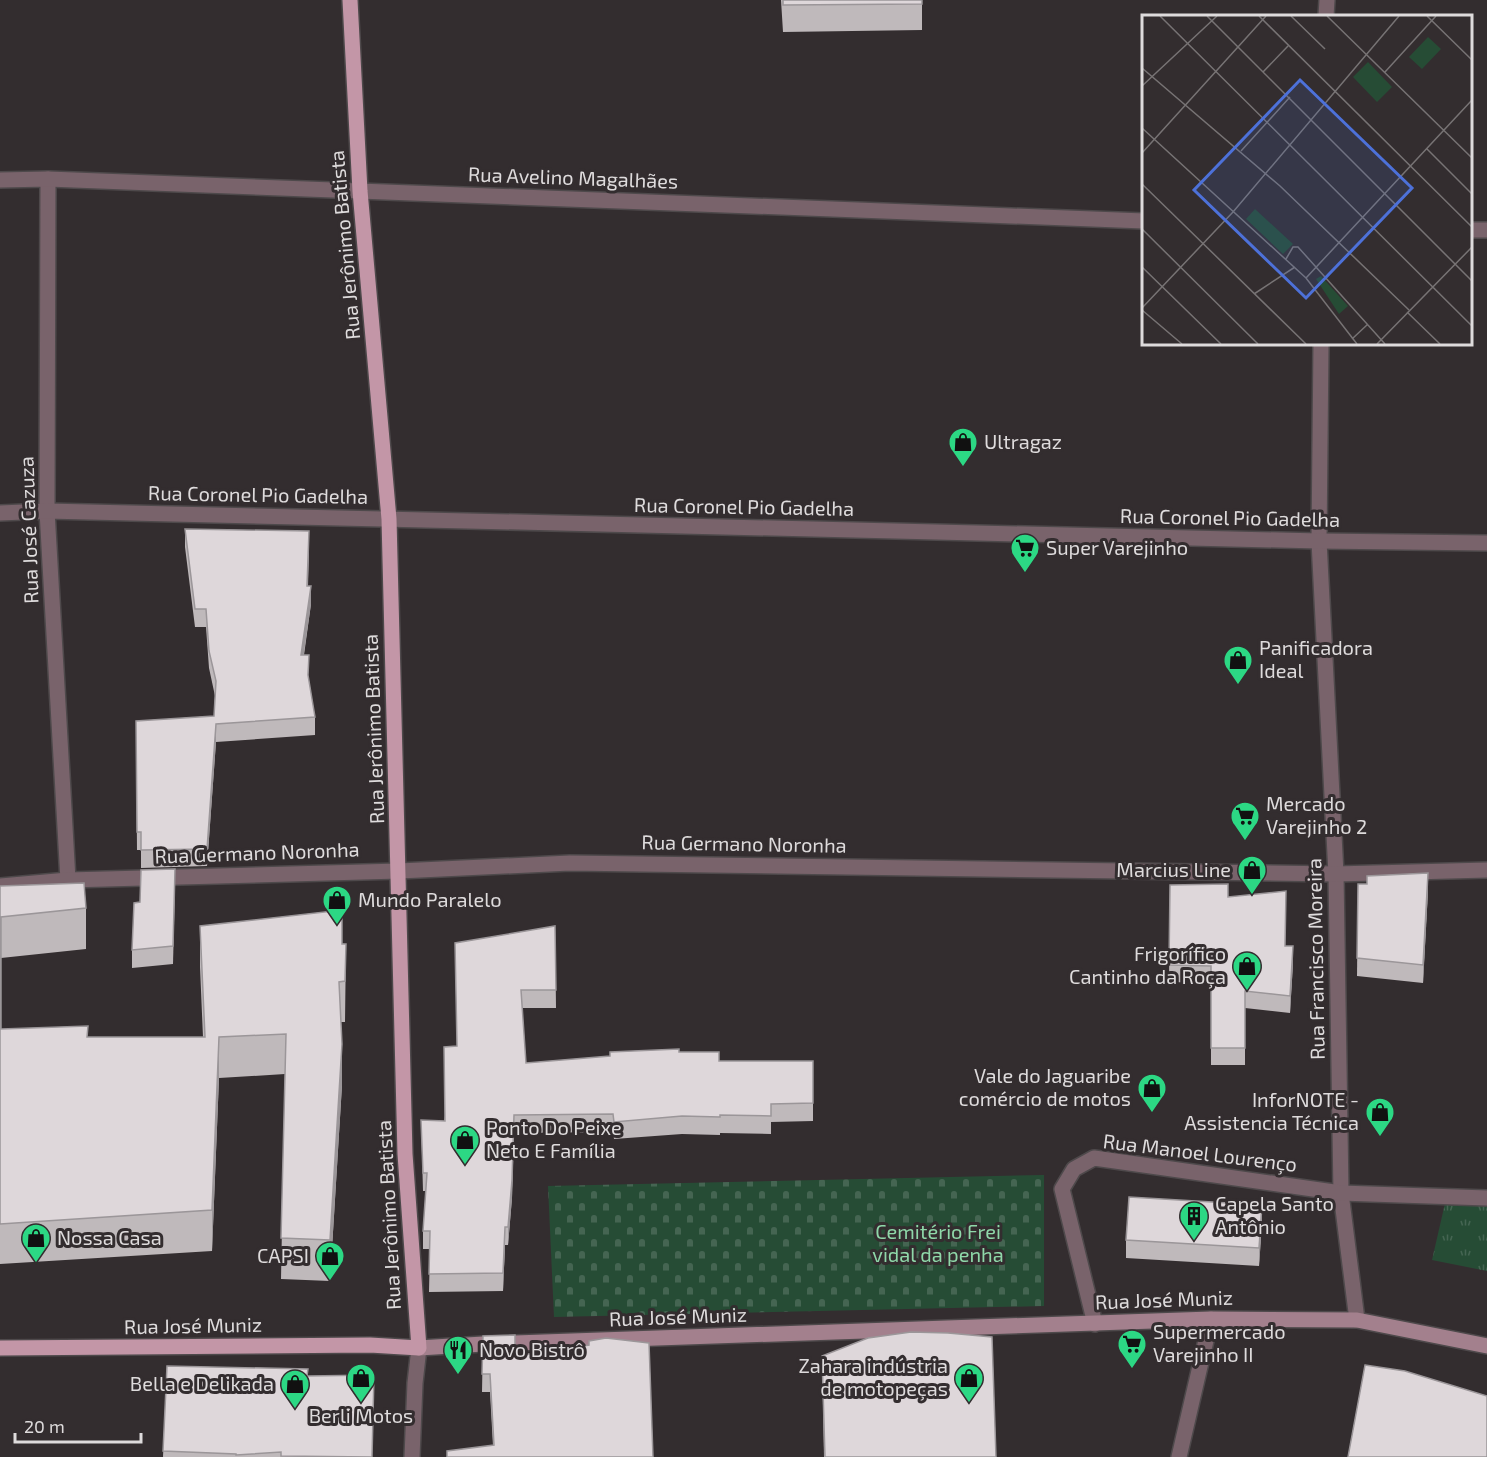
<svg xmlns="http://www.w3.org/2000/svg" width="1487" height="1457" font-family="'Exo 2',sans-serif">
  <defs>
    <pattern id="grass-tufts" width="24" height="20" patternUnits="userSpaceOnUse" patternTransform="scale(1.5)"><rect width="24" height="20" fill="#264c35"/><path d="M3 7l-1-3M5 7V3M7 7l1-3M15 17l-1-3M17 17v-4M19 17l1-3" fill="none" stroke="#456552"/></pattern>
    <pattern id="cemetery-stones" width="16" height="16" patternUnits="userSpaceOnUse" patternTransform="scale(1.5)"><rect width="16" height="16" fill="#264c35"/><path d="M2 7V4a2 2 0 0 1 4 0v3zM10 15v-3a2 2 0 0 1 4 0v3z" fill="#456552"/></pattern>
  </defs>
  <rect width="100%" height="100%" fill="#332d2f"/>
  <polygon fill="url(#grass-tufts)" points="1446,1199 1487,1203 1487,1271 1432,1260"/>
  <polygon fill="url(#cemetery-stones)" points="1044,1175 1044,1306 554,1317 548,1186"/>
  <g fill="none" stroke-linecap="round" stroke-linejoin="round">
    <g stroke="#4e494b" stroke-width="18">
      <g id="minor">
        <polyline points="1326,16 1327,0"/>
        <polyline points="48,179 47,511 68,880"/>
        <polyline points="0,180 48,179 1144,221"/>
        <polyline points="1470,230 1487,230"/>
        <polyline points="1321,344 1319,541 1336,874 1341,1193 1357,1320"/>
        <polyline points="0,513 47,511 1319,541 1487,543"/>
        <polyline points="0,886 68,880 399,871 570,863 1336,874 1487,870"/>
        <polyline points="1095,1324 1062,1189 1074,1169 1094,1158 1341,1193 1487,1198"/>
        <polyline points="412,1457 415,1383 419,1348"/>
        <polyline points="1179,1457 1211,1319"/>
      </g>
    </g>
    <g stroke="#4e494b" stroke-width="18">
      <polyline id="secondary" points="419,1348 483,1344 1211,1319 1357,1320 1487,1346"/>
    </g>
    <g stroke="#4e494b" stroke-width="18">
      <polyline id="primary" points="0,1348 370,1345 419,1348 405,1154 389,519 360,191 350,0"/>
    </g>
    <use href="#minor" stroke="#79636b" stroke-width="15"/>
    <use href="#secondary" stroke="#a3808d" stroke-width="15"/>
    <use href="#primary" stroke="#c396a7" stroke-width="15"/>
  </g>
  <g fill="#bfb9bb">
    <polygon points="781,0 922,0 922,30 783,32"/>
    <polygon points="185,529 309,549 308,586 311,604 304,655 315,717 315,735 216,742 207,866 141,868 141,850 137,850 136,721 214,716 215,696 209,668 206,627 195,627 185,547"/>
    <polygon points="1358,884 1428,891 1423,983 1357,976"/>
    <polygon points="1170,885 1228,897 1285,946 1293,963 1290,1013 1245,1008 1245,1065 1211,1065 1211,983 1169,982"/>
    <polygon points="0,886 86,908 86,949 1,958 1,1029 88,1037 203,1037 200,967 200,926 346,944 345,1022 341,1022 342,1085 330,1281 281,1279 285,1074 219,1078 212,1251 0,1264"/>
    <polygon points="175,887 173,964 132,968 132,950 140,902"/>
    <polygon points="555,926 556,1008 522,1008 526,1063 679,1052 719,1061 813,1061 813,1121 771,1122 771,1134 720,1133 720,1135 682,1134 614,1139 613,1132 514,1133 512,1198 508,1245 505,1245 503,1291 429,1292 430,1249 423,1249 423,1231 426,1191 423,1191 421,1120 444,1121 457,1046"/>
    <polygon points="1262,1223 1259,1266 1126,1258 1126,1240"/>
    <polygon points="483,1336 515,1356 649,1343 493,1446 490,1392 482,1392"/>
    <polygon points="822,1356 996,1457 824,1457"/>
    <polygon points="167,1366 308,1376 372,1457 163,1457"/>
  </g>
  <g fill="#9b9699">
    <polygon points="311,586 311,604 301,673 301,655"/>
    <polygon points="216,724 216,742 207,866 207,849"/>
    <polygon points="1428,873 1428,891 1423,983 1423,965"/>
    <polygon points="1293,946 1293,963 1290,1013 1290,996"/>
    <polygon points="219,1037 219,1078 212,1251 212,1210"/>
    <polygon points="342,1044 342,1085 330,1281 330,1240"/>
    <polygon points="514,1115 512,1198 508,1245 508,1227"/>
    <polygon points="1262,1205 1262,1223 1259,1266 1259,1248"/>
    <polygon points="505,1227 505,1245 503,1291 503,1273"/>
  </g>
  <g fill="#ded7da" stroke="#9b9699" stroke-width="1.5">
    <polygon points="783,0 922,0 922,4 783,5"/>
    <polygon points="185,529 309,531 307,586 311,586 301,655 309,655 308,675 315,717 216,724 207,849 141,850 141,832 137,832 136,721 214,716 216,681 209,651 206,609 195,609"/>
    <polygon points="175,869 173,946 132,950 134,903 140,902 141,870"/>
    <polygon points="1428,873 1423,965 1357,958 1358,884 1367,884 1367,876"/>
    <polygon points="84,883 86,908 1,917 1,1029 88,1026 87,1037 205,1037 200,926 342,910 342,944 346,944 345,981 339,982 342,1044 330,1240 281,1238 286,1034 219,1037 212,1210 0,1224 0,886"/>
    <polygon points="1228,884 1228,897 1286,891 1285,946 1293,946 1290,996 1245,991 1245,1048 1211,1048 1211,966 1169,965 1170,885"/>
    <polygon points="555,926 556,990 521,990 526,1063 610,1056 610,1052 679,1049 679,1052 719,1052 719,1061 813,1061 813,1103 771,1104 771,1116 720,1115 720,1117 682,1116 614,1122 613,1114 514,1115 512,1180 508,1227 505,1227 503,1273 429,1274 430,1231 423,1231 427,1173 423,1173 421,1120 445,1121 444,1047 457,1046 455,943"/>
    <polygon points="1129,1197 1262,1205 1259,1248 1126,1240"/>
    <polygon points="911,1332 948,1333 992,1337 996,1457 825,1457 822,1356 868,1338"/>
    <polygon points="515,1335 515,1356 589,1345 589,1341 606,1338 649,1343 653,1457 447,1457 447,1451 494,1445 490,1374 482,1374 483,1336"/>
    <polygon points="1365,1365 1405,1371 1487,1396 1487,1457 1348,1457"/>
    <polygon points="167,1366 308,1369 307,1376 374,1375 372,1457 281,1456 281,1452 236,1455 236,1454 163,1451"/>
  </g>
  <defs>
    <g id="shop-pin" transform="scale(1.5)"><path d="M0 17L-7.5 6A9.5 9.5 0 1 1 7.5 6Z" fill="#2cd884" stroke="#332d2f"/><path d="M-5-2.5h2.3a2.7 3.5 0 0 1 5.4 0H5L5.5 6h-11ZM-1.5-2.5h3a1.5 2.3 0 0 0-3 0Z" fill="#111"/></g>
    <g id="supermarket-pin" transform="scale(1.5)"><path d="M0 17L-7.5 6A9.5 9.5 0 1 1 7.5 6Z" fill="#2cd884" stroke="#332d2f"/><path d="M-6-5.5h2.5l.6 2H6L4.5 2H-2.5L-4.4-4H-6ZM-1.5 3.2a1.3 1.3 0 1 0 .1 0ZM3 3.2a1.3 1.3 0 1 0 .1 0Z" fill="#111"/></g>
    <g id="building-pin" transform="scale(1.5)"><path d="M0 17L-7.5 6A9.5 9.5 0 1 1 7.5 6Z" fill="#2cd884" stroke="#332d2f"/><path d="M-4-6H4V6H1V3H-1V6H-4ZM-2.5-4.3h1.7v1.8h-1.7ZM.8-4.3h1.7v1.8H.8ZM-2.5-1h1.7V.8h-1.7ZM.8-1h1.7V.8H.8Z" fill="#111"/></g>
    <g id="restaurant-pin" transform="scale(1.5)"><path d="M0 17L-7.5 6A9.5 9.5 0 1 1 7.5 6Z" fill="#2cd884" stroke="#332d2f"/><path d="M-5-6h1v4h1v-4h1v4h1v-4h1v5L-1.5 .5V6h-2V.5L-5-1ZM5-6V6H3V1.5H1.5Q1.5-4 5-6Z" fill="#111"/></g>
  </defs>
  <g fill-rule="evenodd">
    <use href="#shop-pin" x="963" y="442"/>
    <use href="#supermarket-pin" x="1025" y="548"/>
    <use href="#shop-pin" x="1238" y="660"/>
    <use href="#supermarket-pin" x="1245" y="816"/>
    <use href="#shop-pin" x="1252" y="870"/>
    <use href="#shop-pin" x="337" y="900"/>
    <use href="#shop-pin" x="1247" y="966"/>
    <use href="#shop-pin" x="1152" y="1088"/>
    <use href="#shop-pin" x="1380" y="1112"/>
    <use href="#shop-pin" x="465" y="1140"/>
    <use href="#building-pin" x="1194" y="1216"/>
    <use href="#shop-pin" x="36" y="1238"/>
    <use href="#shop-pin" x="330" y="1256"/>
    <use href="#supermarket-pin" x="1132" y="1344"/>
    <use href="#restaurant-pin" x="458" y="1350"/>
    <use href="#shop-pin" x="361" y="1378"/>
    <use href="#shop-pin" x="969" y="1378"/>
    <use href="#shop-pin" x="295" y="1384"/>
  </g>
  <g text-anchor="middle" stroke-width="6" stroke-linejoin="round" paint-order="stroke">
    <g font-size="20" fill="#dedbdc" stroke="#332d2f">
      <text transform="translate(573 178) rotate(2)" y="7">Rua Avelino Magalhães</text>
      <text transform="translate(345 245) rotate(-95)" y="7">Rua Jerônimo Batista</text>
      <text transform="translate(258 495) rotate(1)" y="7">Rua Coronel Pio Gadelha</text>
      <text transform="translate(744 507) rotate(1)" y="7">Rua Coronel Pio Gadelha</text>
      <text transform="translate(1230 518) rotate(1)" y="7">Rua Coronel Pio Gadelha</text>
      <text transform="translate(29 530) rotate(-92)" y="7">Rua José Cazuza</text>
      <text transform="translate(374 729) rotate(-92)" y="7">Rua Jerônimo Batista</text>
      <text transform="translate(744 844) rotate(1)" y="7">Rua Germano Noronha</text>
      <text transform="translate(257 853) rotate(-2)" y="7">Rua Germano Noronha</text>
      <text transform="translate(1316 959) rotate(-91)" y="7">Rua Francisco Moreira</text>
      <text transform="translate(1200 1153) rotate(7)" y="7">Rua Manoel Lourenço</text>
      <text transform="translate(389 1215) rotate(-93)" y="7">Rua Jerônimo Batista</text>
      <text transform="translate(1164 1300) rotate(-2)" y="7">Rua José Muniz</text>
      <text transform="translate(678 1317) rotate(-2)" y="7">Rua José Muniz</text>
      <text transform="translate(193 1326) rotate(-1)" y="7">Rua José Muniz</text>
    </g>
    <g font-size="20" fill="#dedbdc" stroke="#332d2f" text-anchor="start">
      <text x="984" y="449">Ultragaz</text>
      <text x="1046" y="555">Super Varejinho</text>
      <text x="1259" y="655">Panificadora<tspan x="1259" dy="23">Ideal</tspan></text>
      <text x="1266" y="811">Mercado<tspan x="1266" dy="23">Varejinho 2</tspan></text>
      <text x="1231" y="877" text-anchor="end">Marcius Line</text>
      <text x="358" y="907">Mundo Paralelo</text>
      <text x="1226" y="961" text-anchor="end">Frigorífico<tspan x="1226" dy="23">Cantinho da Roça</tspan></text>
      <text x="1131" y="1083" text-anchor="end">Vale do Jaguaribe<tspan x="1131" dy="23">comércio de motos</tspan></text>
      <text x="1359" y="1107" text-anchor="end">InforNOTE -<tspan x="1359" dy="23">Assistencia Técnica</tspan></text>
      <text x="486" y="1135">Ponto Do Peixe<tspan x="486" dy="23">Neto E Família</tspan></text>
      <text x="1215" y="1211">Capela Santo<tspan x="1215" dy="23">Antônio</tspan></text>
      <text x="57" y="1245">Nossa Casa</text>
      <text x="309" y="1263" text-anchor="end">CAPSI</text>
      <text x="1153" y="1339">Supermercado<tspan x="1153" dy="23">Varejinho II</tspan></text>
      <text x="479" y="1357">Novo Bistrô</text>
      <text x="948" y="1373" text-anchor="end">Zahara indústria<tspan x="948" dy="23">de motopeças</tspan></text>
      <text x="274" y="1391" text-anchor="end">Bella e Delikada</text>
      <text x="361" y="1423" text-anchor="middle">Berli Motos</text>
    </g>
    <g font-size="20" fill="#8fd8a9" stroke="#332d2f">
      <text x="938" y="1239">Cemitério Frei<tspan x="938" dy="23">vidal da penha</tspan></text>
    </g>
  </g>
  <g transform="translate(1142 15)">
    <rect width="330" height="330" fill="#332d2f"/>
    <path d="M 179,261 L 206,291 L 197,299 L 174,264 Z" fill="#264c35"/>
    <path d="M 113,194 L 151,229 L 141,239 L 104,204 Z" fill="#264c35"/>
    <path d="M 286,22 L 299,34 L 280,54 L 267,42 ZM 226,47 L 250,72 L 235,87 L 211,62 Z" fill="#264c35"/>
    <path fill="none" stroke="#777374" stroke-width="1.5" d="M 18,1 L 330,311M 65,1 L 330,266M 117,1 L 330,212M 149,1 L 183,34M 185,1 L 330,143M 285,1 L 330,45M 0,53 L 138,171 L 267,295M 121,57 L 146,31M 243,57 L 294,1M 0,71 L 75,1M 0,113 L 164,263 L 215,329M 285,134 L 330,179M 99,136 L 148,82M 0,138 L 124,1M 0,169 L 164,329M 91,197 L 257,1M 0,214 L 116,329M 144,244 L 151,232 L 156,232 L 243,329M 0,252 L 79,329M 164,263 L 330,85M 112,279 L 153,252M 0,293 L 91,197M 0,295 L 40,329M 265,297 L 298,329M 210,324 L 226,309M 235,329 L 330,232"/>
    <path fill="#4d71d9" fill-opacity="0.15" stroke="#4d71d9" stroke-width="3" d="M 158,65 L 270,173 L 164,283 L 52,175 Z"/>
    <rect width="330" height="330" fill="none" stroke="#dedbdc" stroke-width="3"/>
  </g>
  <path d="M15 1433v9h126v-9" fill="none" stroke="#dedbdc" stroke-width="3"/>
  <text x="24" y="1433" font-size="18" fill="#dedbdc" stroke="#332d2f" stroke-width="4.5" paint-order="stroke">20 m</text>
</svg>
